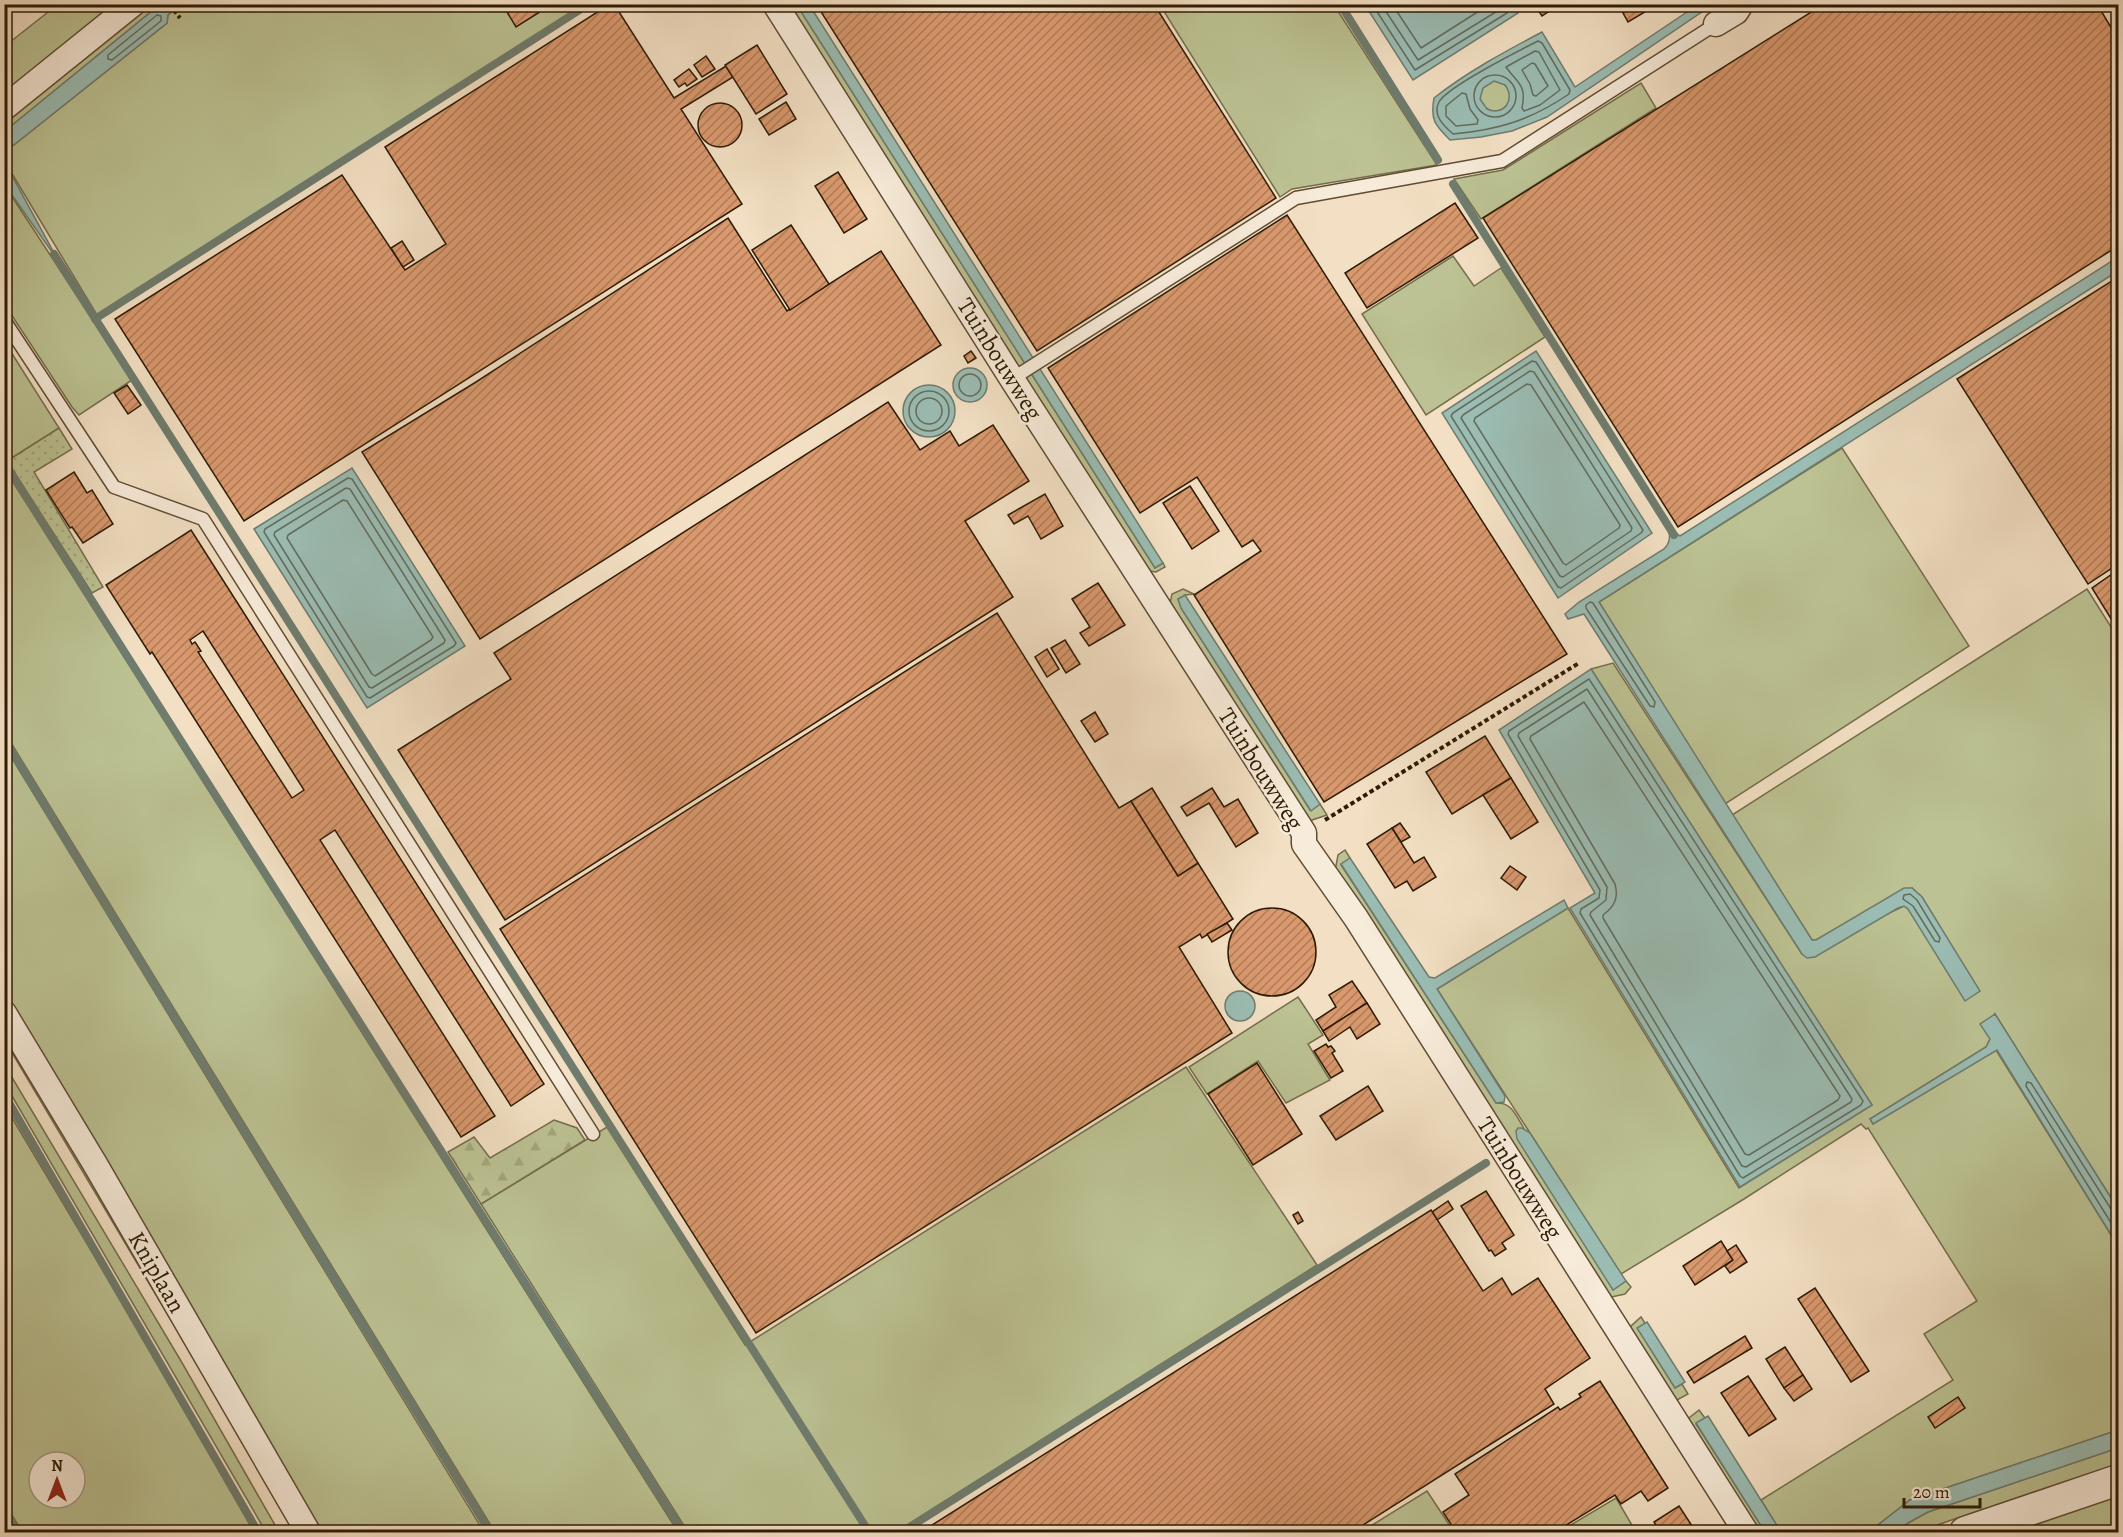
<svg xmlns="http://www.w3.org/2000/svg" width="2123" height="1537" font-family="Alegreya,serif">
  <defs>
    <pattern id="forest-firs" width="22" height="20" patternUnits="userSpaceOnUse" patternTransform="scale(1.5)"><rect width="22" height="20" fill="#bcc293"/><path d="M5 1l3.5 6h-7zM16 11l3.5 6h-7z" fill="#a2a67d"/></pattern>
    <pattern id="garden-dots" width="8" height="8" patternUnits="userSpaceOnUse" patternTransform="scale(1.5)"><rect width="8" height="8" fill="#bcc293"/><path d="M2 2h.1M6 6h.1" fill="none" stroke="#a2a67d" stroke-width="1.8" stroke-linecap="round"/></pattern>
    <pattern id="building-hatch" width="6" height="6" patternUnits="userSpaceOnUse" patternTransform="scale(1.5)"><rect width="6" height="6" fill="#d9986d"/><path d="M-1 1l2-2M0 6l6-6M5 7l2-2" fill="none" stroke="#b07b57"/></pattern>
  </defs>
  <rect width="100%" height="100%" fill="#f3e0c4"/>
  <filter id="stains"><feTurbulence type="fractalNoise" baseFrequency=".00333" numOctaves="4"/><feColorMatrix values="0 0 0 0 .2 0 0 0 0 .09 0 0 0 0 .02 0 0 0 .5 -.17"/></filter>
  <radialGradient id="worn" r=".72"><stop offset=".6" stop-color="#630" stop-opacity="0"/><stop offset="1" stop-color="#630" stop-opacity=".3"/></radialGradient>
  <g fill="#bcc293" stroke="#756e4c" stroke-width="1.5" fill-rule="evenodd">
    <polygon points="189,4 585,5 97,315 5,162 5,152 167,23 168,15 179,6"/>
    <polygon points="57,5 122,5 5,98 5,46"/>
    <polygon points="142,5 165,5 157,7 5,131 5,115"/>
    <polygon points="791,5 799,5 800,10 1155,568 1163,563 1165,567 1156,572 1142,570 790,12"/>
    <polygon points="1160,5 1334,5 1437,165 1292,189 1280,197"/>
    <circle cx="1495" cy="96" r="15"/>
    <polygon points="1641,83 1656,108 1481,219 1454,179 1503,170"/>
    <polygon points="5,186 132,380 79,415 72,407 5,305"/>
    <polygon points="1453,256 1474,286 1501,268 1545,337 1426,415 1362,314"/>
    <polygon points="4,341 59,428 7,461 4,456"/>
    <polygon points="1842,448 1969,646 1725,804 1599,602"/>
    <polygon points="5,478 14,483 678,1532 495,1532 5,733"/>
    <polygon points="1183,589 1194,594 1185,595 1178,599 1181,608 1310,810 1320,804 1327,815 1306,822 1169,608 1172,594"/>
    <polygon points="2087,589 2118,638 2118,1209 1995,1014 1990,1039 1986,1047 1870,1119 1873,1124 1996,1050 2118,1246 2118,1430 1910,1500 1869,1532 1781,1532 1761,1500 1953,1380 1924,1334 1977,1301 1868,1128 1866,1129 1861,1124 1744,1199 1621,1274 1437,989 1568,908 1739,1188 1872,1105 1591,669 1613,663 1802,954 1904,906 1908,909 1979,991 1922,897 1912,888 1816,940 1812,940 1732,815"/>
    <polygon points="4,745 484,1532 316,1532 5,998"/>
    <path d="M 1345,850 L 1350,858 L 1341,865 L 1496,1103 C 1511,1102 1515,1114 1522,1125 L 1613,1290 L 1626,1281 L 1631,1287 L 1625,1294 L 1607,1298 L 1335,871 L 1338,855 Z"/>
    <polygon points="1298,997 1323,1035 1308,1044 1330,1080 1286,1103 1258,1061 1207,1094 1189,1067"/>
    <polygon points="4,1028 299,1532 294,1532 219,1401 5,1041"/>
    <polygon points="4,1064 181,1361 279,1532 266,1532 5,1084"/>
    <polygon points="1186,1067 1317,1265 896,1532 688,1532 481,1204 607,1127 745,1345"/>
    <path d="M 5,1106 L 151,1351 L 254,1532 L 5,1532 ZM 39,1462 L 75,1462 L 75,1498 L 39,1498 Z"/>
    <polygon points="1641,1317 1645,1323 1638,1329 1675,1388 1682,1384 1688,1394 1677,1400 1670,1399 1630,1327"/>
    <polygon points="1699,1410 1705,1418 1696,1424 1765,1532 1757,1532 1687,1423 1689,1418"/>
    <polygon points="2118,1448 2118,1465 1969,1514 1940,1524 1924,1532 1896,1532 1908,1523 1928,1512"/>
    <polygon points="1427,1491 1454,1532 1361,1532"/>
    <polygon points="2118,1493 2118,1532 2000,1532"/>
    <polygon points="1616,1498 1636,1532 1559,1532"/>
  </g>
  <polygon fill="url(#forest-firs)" stroke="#756e4c" stroke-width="1.5" points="554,1120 577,1128 585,1140 481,1204 448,1152 474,1137 490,1158"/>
  <polygon fill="url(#garden-dots)" stroke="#756e4c" stroke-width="1.5" points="59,428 72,449 34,472 103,587 92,593 7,461"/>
  <g fill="#9bbdb4" stroke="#6f7c6e" stroke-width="1.5" fill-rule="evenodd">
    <polygon points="165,4 189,5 179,6 168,15 167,23 5,152 5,131 157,7"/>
    <path d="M 1699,4 L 1712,5 L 1547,117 L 1512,131 L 1481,137 L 1450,140 C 1435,125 1430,120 1434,98 C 1467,72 1504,52 1542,32 L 1575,87 ZM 1494,81 L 1505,85 C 1516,99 1504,117 1487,109 L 1480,99 L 1483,88 Z"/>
    <polygon points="799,5 810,6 1163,563 1155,568 800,10"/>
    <polygon points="1365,5 1512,5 1518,13 1413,80"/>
    <polygon points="4,163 5,163 59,262 5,185"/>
    <path d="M 2118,257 L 2118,271 L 1599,602 L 1812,940 L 1816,940 L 1904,888 L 1912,888 L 1922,897 L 1980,991 L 1965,1001 L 1908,909 L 1904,906 L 1898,908 L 1815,957 L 1807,958 L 1802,954 L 1584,614 L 1568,619 L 1565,614 L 1579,602 L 1664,549 C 1671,542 1670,536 1668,526 L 1680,536 Z"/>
    <polygon points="1536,351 1652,533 1558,598 1442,413"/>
    <circle cx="970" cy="385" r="17"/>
    <circle cx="929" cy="411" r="26"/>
    <polygon points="352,468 465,646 367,708 254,529"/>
    <polygon points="1185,595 1320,804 1311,811 1181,608 1178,599"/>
    <polygon points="1591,669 1872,1105 1740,1187 1570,908 1595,893 1499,730"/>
    <polygon points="1350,858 1429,977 1435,978 1564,900 1568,908 1437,989 1505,1096 1504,1102 1496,1103 1341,864"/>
    <circle cx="1240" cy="1006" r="15"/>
    <polygon points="1995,1014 2118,1209 2118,1246 1997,1050 1873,1124 1870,1119 1986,1047 1990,1039 1980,1024"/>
    <polygon points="1518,1128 1522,1128 1530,1133 1626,1281 1613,1290 1517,1139 1516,1131"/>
    <polygon points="1647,1322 1685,1382 1675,1388 1637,1328"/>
    <polygon points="1708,1416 1781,1532 1765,1532 1696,1423"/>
    <polygon points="2118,1430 2118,1448 1928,1512 1908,1523 1896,1532 1869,1532 1910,1500"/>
  </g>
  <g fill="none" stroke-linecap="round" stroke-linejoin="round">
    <g stroke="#646c5c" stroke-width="1.5">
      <polyline points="1372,4 1415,70 1507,13 1508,4"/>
      <polyline points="1381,4 1418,60 1499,10 1500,4"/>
      <polyline points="1392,4 1421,48 1490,4"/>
      <polygon points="157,15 161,16 161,21 112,60 108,59 108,55"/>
      <path d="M 1538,41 L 1542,43 L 1570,90 L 1569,94 C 1531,120 1498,130 1453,134 C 1444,126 1432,115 1439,102 C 1447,87 1520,50 1538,41 Z"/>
      <path d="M 1535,51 L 1539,52 L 1560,90 L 1540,105 L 1524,111 L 1522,108 C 1527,84 1517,83 1506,67 Z"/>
      <polygon points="1532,63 1535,64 1548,86 1536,96 1533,95 1530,84 1522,70"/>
      <circle cx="1495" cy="96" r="21"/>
      <polygon points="1462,93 1466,94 1470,109 1478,120 1477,124 1456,126 1446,116 1446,106"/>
      <polygon points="1532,361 1536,362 1643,530 1641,533 1561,588 1558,587 1451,416 1453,413"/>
      <polygon points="1530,371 1534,372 1632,528 1631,531 1563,577 1560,576 1461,418 1463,415"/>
      <circle cx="970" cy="385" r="11"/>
      <polygon points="1527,384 1531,385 1620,525 1619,528 1566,565 1563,563 1474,421 1475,418"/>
      <circle cx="929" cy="411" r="20"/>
      <circle cx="929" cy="411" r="13"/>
      <polygon points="348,478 352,479 456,643 454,646 370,698 367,697 264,532 265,529"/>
      <polygon points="346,488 350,489 445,640 444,643 372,688 369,687 274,535 275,532"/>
      <polygon points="343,500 347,501 433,637 431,640 375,676 372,674 287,538 288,535"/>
      <polygon points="1590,602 1593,603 1655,702 1654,707 1650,706 1586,608 1586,605"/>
      <polygon points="1589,679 1863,1101 1861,1105 1743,1178 1740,1176 1580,913 1581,909 1599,898 1600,890 1508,734 1509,731"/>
      <polygon points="1587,689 1852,1099 1851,1102 1746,1167 1742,1166 1590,915 1591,912 1606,900 1607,887 1518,736 1519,733"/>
      <path d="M 1584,702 L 1840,1096 L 1838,1100 L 1749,1155 L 1745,1154 L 1603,918 L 1603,915 C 1614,907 1619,898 1615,884 L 1530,739 L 1531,736 Z"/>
      <polygon points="1910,894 1917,900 1940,938 1939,942 1935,941 1913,906 1903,899 1904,895"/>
      <polyline points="2118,1212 2111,1209 2031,1083 2027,1082 2026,1086 2118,1234"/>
    </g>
    <g stroke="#6f7c6e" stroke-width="8">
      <polyline points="1340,4 1438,160"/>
      <polyline points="1453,184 1674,535"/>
      <polyline points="54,254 869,1532"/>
      <polyline points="95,319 589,4"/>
      <polyline points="4,462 683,1532"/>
      <polyline points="4,739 490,1532"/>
      <polyline points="4,1094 258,1532"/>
      <polyline points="4,1509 19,1532"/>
      <polyline points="902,1532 1486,1163"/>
    </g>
  </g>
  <g fill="url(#building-hatch)" stroke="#2e1b04" stroke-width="1.5" fill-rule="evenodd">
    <polygon points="519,4 540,4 543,10 516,27 507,12"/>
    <polygon points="610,4 614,4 674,98 726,66 733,77 681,109 742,204 244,521 115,319 342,175 405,270 446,244 385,147"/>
    <polygon points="816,4 1154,4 1276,198 1037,351"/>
    <polygon points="1534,4 1560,4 1542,16"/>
    <polygon points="1618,4 1666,4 1656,11 1653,7 1628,22"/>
    <polygon points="1824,4 1979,4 1980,7 1985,4 2097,4 2118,39 2118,246 1678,527 1483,218"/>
    <polygon points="757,45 787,94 756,114 725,65"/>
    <polygon points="706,56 715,69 702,77 694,65"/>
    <polygon points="689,69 697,79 687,86 685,83 679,87 674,80"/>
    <polygon points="786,102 796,119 769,135 759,119"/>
    <circle cx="720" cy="125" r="22"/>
    <polygon points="838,172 867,219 844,233 815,186"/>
    <polygon points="1455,203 1478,238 1367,308 1345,273"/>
    <polygon points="1287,215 1567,654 1324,802 1194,595 1261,551 1253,540 1242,547 1197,477 1140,513 1048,368"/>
    <polygon points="728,218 787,311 881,251 941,345 480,639 362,452 476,382"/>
    <polygon points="791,225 829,284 790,310 752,250"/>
    <polygon points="402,241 414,260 403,267 391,248"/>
    <polygon points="2118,277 2118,564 2088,584 1957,379"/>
    <polygon points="971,351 976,358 968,363 964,356"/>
    <polygon points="127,385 141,405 128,414 114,393"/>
    <polygon points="888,402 920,450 950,431 959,446 993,425 1029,481 965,521 1013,597 505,920 398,750 511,679 494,653"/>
    <polygon points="74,472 87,493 92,490 113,524 83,543 72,527 70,528 46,490"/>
    <polygon points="1190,486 1219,531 1192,549 1163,503"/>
    <polygon points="1045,494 1063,526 1041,539 1028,516 1014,524 1008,515"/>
    <path d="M 191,530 L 544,1084 L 511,1106 L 335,830 L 320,840 L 495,1116 L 461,1137 L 152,652 L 150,654 L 106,585 ZM 203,631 L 304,790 L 292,798 L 198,652 L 201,651 L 195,642 L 192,644 L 190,640 Z"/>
    <polygon points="2118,570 2118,630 2092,588"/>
    <polygon points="1098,583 1125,625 1089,646 1080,633 1090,627 1072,599"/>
    <polygon points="997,613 1119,808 1131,801 1178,876 1198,863 1233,919 1202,938 1200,934 1179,947 1232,1033 756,1333 500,929"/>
    <polygon points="1065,640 1080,664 1066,673 1051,648"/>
    <polygon points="1047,649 1059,669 1047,677 1035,657"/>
    <polygon points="1095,712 1108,734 1095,742 1081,721"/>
    <polygon points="1485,736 1511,778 1452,814 1426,772"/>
    <polygon points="1511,778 1538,822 1511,839 1483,795"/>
    <polygon points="1152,788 1198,863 1178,876 1131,801"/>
    <polygon points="1212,788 1224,807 1238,799 1258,833 1236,847 1209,803 1187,816 1181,807"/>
    <polygon points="1400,823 1410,837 1401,842 1392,828"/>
    <polygon points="1392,828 1414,863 1424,857 1436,877 1413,891 1407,881 1395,888 1367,844"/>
    <polygon points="1510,866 1526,877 1517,890 1501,878"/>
    <circle cx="1272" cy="952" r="44"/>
    <polygon points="1227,923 1232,930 1212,942 1207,934"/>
    <polygon points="1352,981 1367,1003 1323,1031 1316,1020 1336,1007 1329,995"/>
    <polygon points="1367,1003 1380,1024 1357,1039 1350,1027 1329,1041 1323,1031"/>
    <polygon points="1326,1044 1328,1047 1331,1046 1335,1051 1332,1053 1343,1071 1331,1078 1314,1051"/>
    <polygon points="1257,1063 1302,1134 1253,1165 1208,1094"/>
    <polygon points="1368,1086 1383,1111 1336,1140 1320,1116"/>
    <polygon points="1486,1191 1514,1235 1502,1243 1506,1249 1495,1256 1491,1250 1489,1251 1461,1206"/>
    <polygon points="1448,1201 1453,1209 1437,1220 1432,1212"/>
    <polygon points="1431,1210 1483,1291 1502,1278 1512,1295 1538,1278 1590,1358 1545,1389 1554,1404 1352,1532 921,1532"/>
    <polygon points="1298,1212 1303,1221 1298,1224 1293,1215"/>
    <polygon points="1721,1241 1733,1260 1695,1285 1683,1266"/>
    <polygon points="1736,1245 1747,1262 1730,1273 1725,1266 1733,1260 1727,1251"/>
    <polygon points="1815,1288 1869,1371 1851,1382 1798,1299"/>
    <polygon points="1745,1336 1752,1348 1694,1383 1687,1372"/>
    <polygon points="1785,1347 1803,1375 1784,1388 1766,1359"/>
    <polygon points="1803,1375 1812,1389 1794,1401 1784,1388"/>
    <polygon points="1748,1376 1776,1419 1749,1436 1721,1393"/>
    <polygon points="1600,1381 1668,1488 1648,1501 1641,1491 1621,1504 1615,1495 1555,1532 1456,1532 1443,1512 1469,1495 1455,1474 1558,1407 1560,1410 1581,1397 1579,1394"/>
    <polygon points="1958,1397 1965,1408 1935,1428 1928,1417"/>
    <polygon points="1679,1506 1696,1532 1660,1532 1654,1522"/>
  </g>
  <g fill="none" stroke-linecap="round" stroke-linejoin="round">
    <g stroke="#5f4c34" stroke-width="15">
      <g id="service">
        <polyline points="4,320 114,487 203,519 593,1134"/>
        <polyline points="1012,379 1296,198 1502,161 1716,24"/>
      </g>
    </g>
    <g stroke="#5f4c34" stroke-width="27">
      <g id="minor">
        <polyline points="775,4 1012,379 1304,833 1304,844 1356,918 1746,1532"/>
        <polyline points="1716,24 1736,12 1741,4"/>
        <polyline points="4,108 133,4"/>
        <polyline points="4,1013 95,1164 308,1532"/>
      </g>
    </g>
    <g stroke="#5f4c34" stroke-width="33">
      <polyline id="tertiary" points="1965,1532 2118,1480"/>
    </g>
    <g stroke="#2e1b04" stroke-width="4" stroke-dasharray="4.5 3" stroke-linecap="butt">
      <polyline points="169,4 180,18"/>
      <polyline points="1325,820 1579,663"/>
    </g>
    <use href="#service" stroke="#f7ebd9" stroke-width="12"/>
    <use href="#minor" stroke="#f7ebd9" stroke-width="24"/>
    <use href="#tertiary" stroke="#f7ebd9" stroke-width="30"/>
  </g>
  <g text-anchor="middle" stroke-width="5" stroke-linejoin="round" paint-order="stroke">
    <g font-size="24" fill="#2e1b04" stroke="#f7ebd9">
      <text transform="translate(1000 359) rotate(58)" y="8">Tuinbouwweg</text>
      <text transform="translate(1261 769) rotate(58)" y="8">Tuinbouwweg</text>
      <text transform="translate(1520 1178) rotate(58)" y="8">Tuinbouwweg</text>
      <text transform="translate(157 1272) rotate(60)" y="8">Kniplaan</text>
    </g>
  </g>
  <rect width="2123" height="1537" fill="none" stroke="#f3e0c4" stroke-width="24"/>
  <rect x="6" y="6" width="2111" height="1525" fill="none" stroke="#2e1b04" stroke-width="3"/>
  <rect x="12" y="12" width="2099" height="1513" fill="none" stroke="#2e1b04" stroke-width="1.5"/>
  <g transform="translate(57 1480)"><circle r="28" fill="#f7ebd9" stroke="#a79884" stroke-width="1.5"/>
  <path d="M0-4.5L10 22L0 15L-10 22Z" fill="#8f2418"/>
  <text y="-9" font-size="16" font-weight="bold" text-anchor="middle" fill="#2e1b04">N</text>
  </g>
  <path d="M1904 1498v9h76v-9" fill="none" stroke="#2e1b04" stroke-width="3"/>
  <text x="1913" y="1498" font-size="18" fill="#2e1b04" stroke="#f7ebd9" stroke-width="4.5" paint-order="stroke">20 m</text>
  <rect width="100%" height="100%" filter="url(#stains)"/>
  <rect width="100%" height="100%" fill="url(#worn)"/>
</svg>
